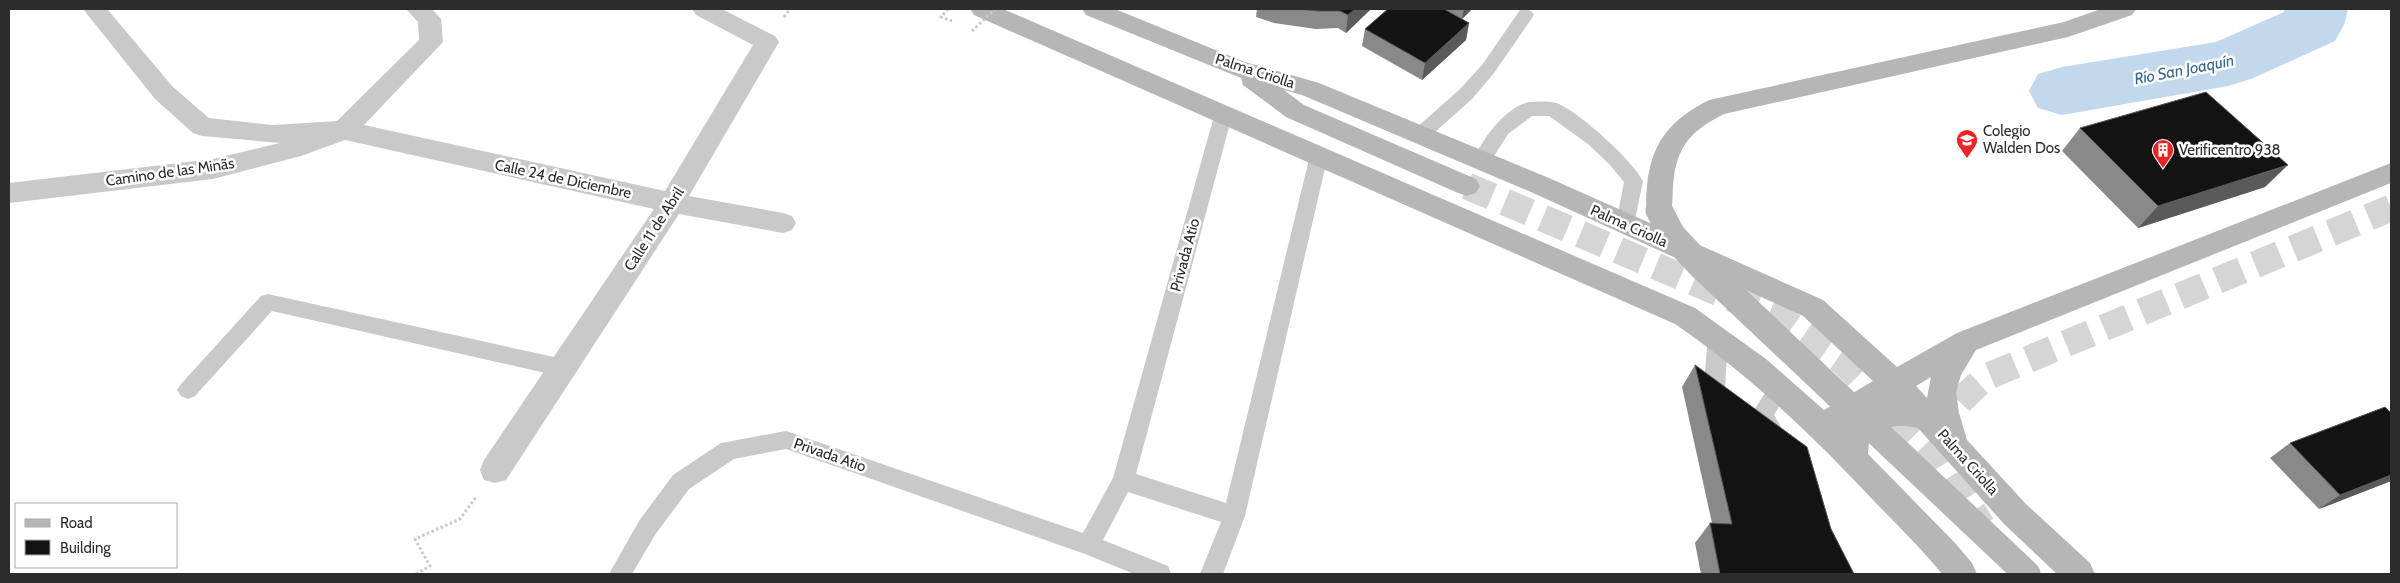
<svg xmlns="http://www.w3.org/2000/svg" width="2400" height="583" font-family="Cabin,sans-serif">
  <rect width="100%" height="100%" fill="#fff"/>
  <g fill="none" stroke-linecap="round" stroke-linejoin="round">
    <polygon fill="#c2d9ed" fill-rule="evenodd" points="2284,9 2348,9 2344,25 2335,41 2251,79 2228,86 2062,115 2038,108 2029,91 2038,74 2062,67 2216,42 2284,12"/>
    <g stroke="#d5d5d5" stroke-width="27" stroke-dasharray="27 14" stroke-linecap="butt">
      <polyline points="1467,186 1783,320 1843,362 1942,462 1982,526"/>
      <path d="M 1941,438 C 1945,412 1967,394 1986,377 L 2391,208"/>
    </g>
    <g stroke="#c9c9c9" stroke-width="3" stroke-dasharray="2.5 2.5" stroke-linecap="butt">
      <polyline points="948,9 941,17 952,21"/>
      <polyline points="784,17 790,9"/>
      <polyline points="416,574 430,566 415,539 460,519 476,497"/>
    </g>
    <g fill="#c9c9c9" fill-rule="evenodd">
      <polygon points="1528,9 1534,14 1532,18 1494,73 1472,99 1426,140 1420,142 1414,140 1411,135 1414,130 1460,89 1482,65 1520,10"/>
      <path d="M 1528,102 C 1537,102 1550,100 1559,104 C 1582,115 1631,159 1643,181 L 1633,229 L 1626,231 L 1619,229 L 1616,224 L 1624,182 L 1610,165 L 1588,144 L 1549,116 L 1532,116 L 1508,134 L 1488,166 L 1481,168 L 1474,166 L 1472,161 C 1484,138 1502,110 1528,102 Z"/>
      <polygon points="1223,109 1229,111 1232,116 1136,474 1226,503 1310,155 1312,150 1319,148 1326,150 1328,155 1245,516 1223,574 1200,574 1221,522 1128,492 1103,540 1168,566 1171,574 1134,574 1085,554 786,449 734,459 689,489 655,535 632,574 609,574 639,521 673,475 721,443 786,431 1083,533 1113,478 1214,116 1217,111"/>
      <polygon points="268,294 563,359 570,362 573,368 570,374 563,377 272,311 195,396 188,399 181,396 177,390 181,384 261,296"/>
      <polygon points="1718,328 1725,330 1728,336 1724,407 1721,413 1713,416 1705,413 1702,407 1708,336 1711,330"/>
      <path d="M 1779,379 L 1786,382 L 1790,388 L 1774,415 L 1787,437 L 1784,444 C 1766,450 1758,429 1751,415 L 1772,382 Z"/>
    </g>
    <polygon fill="#c9c9c9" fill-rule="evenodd" points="83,9 107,9 173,87 209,118 273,125 337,121 419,40 418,22 406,9 432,9 441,19 443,42 364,125 665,191 753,45 696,15 692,9 722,9 775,36 779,42 689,196 783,213 792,216 796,223 792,230 783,233 679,214 506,480 495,483 484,480 480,470 484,460 654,209 345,140 301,156 213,179 9,203 9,183 213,159 280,143 202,136 193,133 155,99"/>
    <g fill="#b6b6b6" fill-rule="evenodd">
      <path d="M 970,9 L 1003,9 L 1695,308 L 1766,359 L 1824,410 L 1873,381 L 1803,316 L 1531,192 L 1302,95 L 1284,90 L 1304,105 L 1476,179 L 1480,186 L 1476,193 L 1467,196 L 1458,193 L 1286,117 L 1243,85 L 1241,78 L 1086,15 L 1082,9 L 1115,9 L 1245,62 L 1319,83 L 1549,178 L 1823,300 L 1897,367 L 1957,333 L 2391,163 L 2391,183 L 1976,350 L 1961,375 L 1956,392 L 1959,413 L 1967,440 L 2026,504 L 2090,563 L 2095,574 L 2057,574 L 2004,524 L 1918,428 C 1893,423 1889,426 1869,442 L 1868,454 L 1956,544 L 1972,563 L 1977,574 L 1942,574 C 1921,548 1897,525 1874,501 C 1813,436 1750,375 1675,324 L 974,15 ZM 1931,377 L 1927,398 L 1916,386 Z"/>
      <path d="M 2101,9 L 2136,9 L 2132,15 L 2068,37 L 1724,114 C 1690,131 1676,147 1673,186 C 1672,197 1674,207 1668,217 L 1659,220 L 1650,217 C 1645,208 1646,197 1647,187 C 1651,142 1670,120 1709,100 L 2064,22 Z"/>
    </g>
    <polyline stroke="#c9c9c9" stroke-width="3" stroke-dasharray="2.5 2.5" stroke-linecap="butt" points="972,31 995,9"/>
    <polyline stroke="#b6b6b6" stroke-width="27" points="1659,210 1672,235 1702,267 2027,574"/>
  </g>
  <g fill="#898989">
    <polygon points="1257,9 1371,9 1346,33 1338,28 1316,29 1274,23 1256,17"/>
    <polygon points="1388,9 1472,9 1462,19 1469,23 1466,40 1422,80 1362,46 1365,29"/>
    <polygon points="2080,128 2265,187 2138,228 2062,151"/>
    <polygon points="1695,365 1831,529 1854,574 1701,574 1695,543 1710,523 1712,523 1682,387"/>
    <polygon points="2290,443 2391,481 2319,509 2270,458"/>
  </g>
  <g fill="#5a5a5a">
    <polygon points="1355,9 1371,9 1346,33 1348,15"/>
    <polygon points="1464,9 1472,9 1462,19"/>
    <polygon points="1469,23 1466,40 1422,80 1425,63"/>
    <polygon points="2288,165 2265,187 2138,228 2158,206"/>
    <polygon points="2391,475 2391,481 2319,509 2340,495"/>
  </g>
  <g fill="#131313" stroke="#5a5a5a">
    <polygon points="1298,9 1355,9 1348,15 1340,11 1318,11"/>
    <polygon points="1388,9 1444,9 1469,23 1425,63 1365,29"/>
    <polygon points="2206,92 2288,165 2158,206 2080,128"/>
    <polygon points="1695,365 1807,447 1831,529 1854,574 1720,574 1710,523 1732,524"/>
    <polygon points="2385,407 2391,413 2391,475 2340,495 2290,443"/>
  </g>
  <defs>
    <g id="school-pin" transform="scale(1.125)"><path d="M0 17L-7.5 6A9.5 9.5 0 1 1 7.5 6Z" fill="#f02222" stroke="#fff"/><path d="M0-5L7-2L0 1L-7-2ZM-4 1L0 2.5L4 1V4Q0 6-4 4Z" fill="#fff"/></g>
    <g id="building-pin" transform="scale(1.125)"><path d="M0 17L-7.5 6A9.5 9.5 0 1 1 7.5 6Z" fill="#f02222" stroke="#fff"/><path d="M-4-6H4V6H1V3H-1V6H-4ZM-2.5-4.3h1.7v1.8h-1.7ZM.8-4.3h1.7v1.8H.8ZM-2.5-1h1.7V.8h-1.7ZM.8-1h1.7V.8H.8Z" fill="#fff"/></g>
  </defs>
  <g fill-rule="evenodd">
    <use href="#school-pin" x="1967" y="140"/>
    <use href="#building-pin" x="2163" y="150"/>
  </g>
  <g text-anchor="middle" stroke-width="5" stroke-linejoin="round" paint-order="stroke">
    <g font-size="15" fill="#2c2c2c" stroke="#fff">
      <text transform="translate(1255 71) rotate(18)" y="5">Palma Criolla</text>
      <text transform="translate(170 172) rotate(-8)" y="5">Camino de las Minãs</text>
      <text transform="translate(563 179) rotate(12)" y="5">Calle 24 de Diciembre</text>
      <text transform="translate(1629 226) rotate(24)" y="5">Palma Criolla</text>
      <text transform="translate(654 229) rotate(-57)" y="5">Calle 11 de Abril</text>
      <text transform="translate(1185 255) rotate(-75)" y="5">Privada Atio</text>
      <text transform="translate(830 455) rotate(19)" y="5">Privada Atio</text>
      <text transform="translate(1968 462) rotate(48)" y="5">Palma Criolla</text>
    </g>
    <g font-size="15" fill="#2c2c2c" stroke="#fff" text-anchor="start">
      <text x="1983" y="136">Colegio<tspan x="1983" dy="17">Walden Dos</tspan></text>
      <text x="2179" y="155">Verificentro 938</text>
    </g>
    <g font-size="16" font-style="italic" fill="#366892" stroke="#fff">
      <text transform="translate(2184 69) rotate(-11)" y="6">Río San Joaquín</text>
    </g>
  </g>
  <rect width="2400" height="583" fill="none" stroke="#2c2c2c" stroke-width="20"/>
  <rect x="15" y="503" width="162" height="65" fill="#ffffff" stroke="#ababab"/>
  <rect x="25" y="519" width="25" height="8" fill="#b6b6b6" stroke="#ababab"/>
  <text x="60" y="528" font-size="15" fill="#2c2c2c">Road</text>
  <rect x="25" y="540" width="25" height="15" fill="#131313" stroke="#ababab"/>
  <text x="60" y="553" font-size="15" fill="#2c2c2c">Building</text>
</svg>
